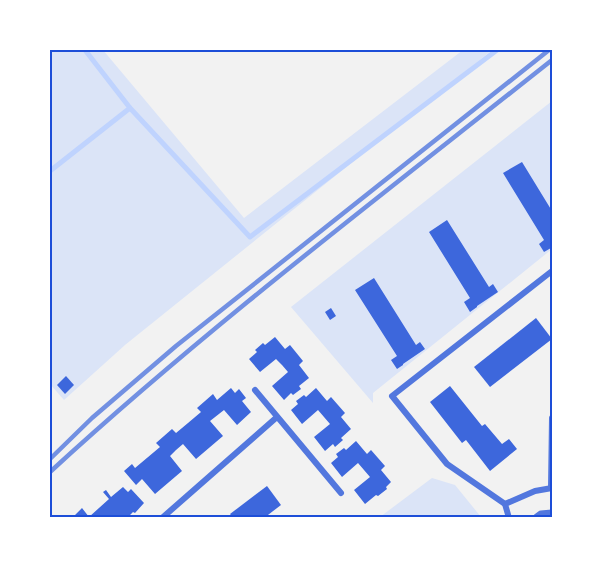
<svg xmlns="http://www.w3.org/2000/svg" width="602" height="567" font-family="'Roboto Condensed',sans-serif">
  <rect width="100%" height="100%" fill="#f2f2f2"/>
  <g fill="#dbe4f7">
    <polygon points="50,50 103,50 244,218 463,50 492,50 125,345 64,400 50,384"/>
    <polygon points="552,101 552,249 373,393 373,403 291,307"/>
    <polygon points="432,478 455,485 481,517 380,517"/>
  </g>
  <g fill="none" stroke-linecap="round" stroke-linejoin="round">
    <g stroke="#bfd3fe" stroke-width="5">
      <polyline points="130,108 250,237 497,50"/>
      <polyline points="50,171 130,108 85,50"/>
    </g>
  </g>
  <g fill="#3d67dc">
    <polygon points="522,162 552,211 552,245 550,247 551,248 544,252 539,244 544,240 503,173"/>
    <polygon points="447,220 489,287 493,284 498,292 477,306 477,307 470,312 464,302 470,298 429,232"/>
    <polygon points="374,278 416,345 420,342 425,349 403,364 403,365 397,369 391,360 397,356 355,290"/>
    <polygon points="331,308 336,316 330,320 325,312"/>
    <polygon points="536,318 552,339 490,387 474,367"/>
    <polygon points="275,337 285,349 290,345 303,361 299,365 309,378 299,386 301,389 293,395 291,393 284,400 272,386 288,372 282,365 276,359 260,372 249,359 257,352 255,350 263,343 265,345"/>
    <polygon points="66,376 74,385 65,394 57,385"/>
    <polygon points="450,386 482,426 485,424 502,444 509,439 517,449 490,471 466,440 462,443 430,402"/>
    <polygon points="231,388 235,393 239,389 246,398 242,401 251,412 237,425 224,410 210,421 223,436 196,459 183,444 176,450 170,456 182,471 155,494 142,479 136,485 124,471 132,464 135,468 160,447 156,443 172,429 176,433 188,423 201,412 197,408 213,394 217,400"/>
    <polygon points="316,388 327,401 331,397 345,413 341,417 351,429 341,438 343,440 335,447 333,444 325,451 314,437 330,424 318,410 302,424 291,410 298,404 296,401 304,395 306,397"/>
    <polygon points="356,441 367,454 371,450 385,466 381,470 391,482 386,487 387,489 378,496 376,495 365,504 354,490 370,477 358,463 342,477 331,463 338,457 336,454 344,448 346,450"/>
    <polygon points="267,486 281,505 264,518 233,518 230,514"/>
    <polygon points="123,487 128,492 131,489 144,503 135,513 133,512 127,518 72,518 82,508 89,517 109,499 103,492 106,490 111,497"/>
  </g>
  <g fill="none" stroke-linecap="round" stroke-linejoin="round">
    <g stroke="#5277de" stroke-width="6">
      <polyline points="255,390 341,493"/>
      <polyline points="551,488 552,418"/>
      <polyline points="505,504 535,491 552,488"/>
      <polyline points="162,518 277,417"/>
      <polyline points="509,518 505,504 447,464 392,396 552,271"/>
    </g>
    <polyline stroke="#5277de" stroke-width="9" points="537,518 541,515 552,514"/>
    <g stroke="#7290e2" stroke-width="4.5">
      <polyline points="50,459 92,418 176,346 549,50"/>
      <path d="M 50,472 C 209,326 382,195 552,60"/>
    </g>
  </g>
  <rect width="602" height="567" fill="none" stroke="#ffffff" stroke-width="102"/>
  <rect x="51" y="51" width="500" height="465" fill="none" stroke="#1d4ed8" stroke-width="2"/>
</svg>
